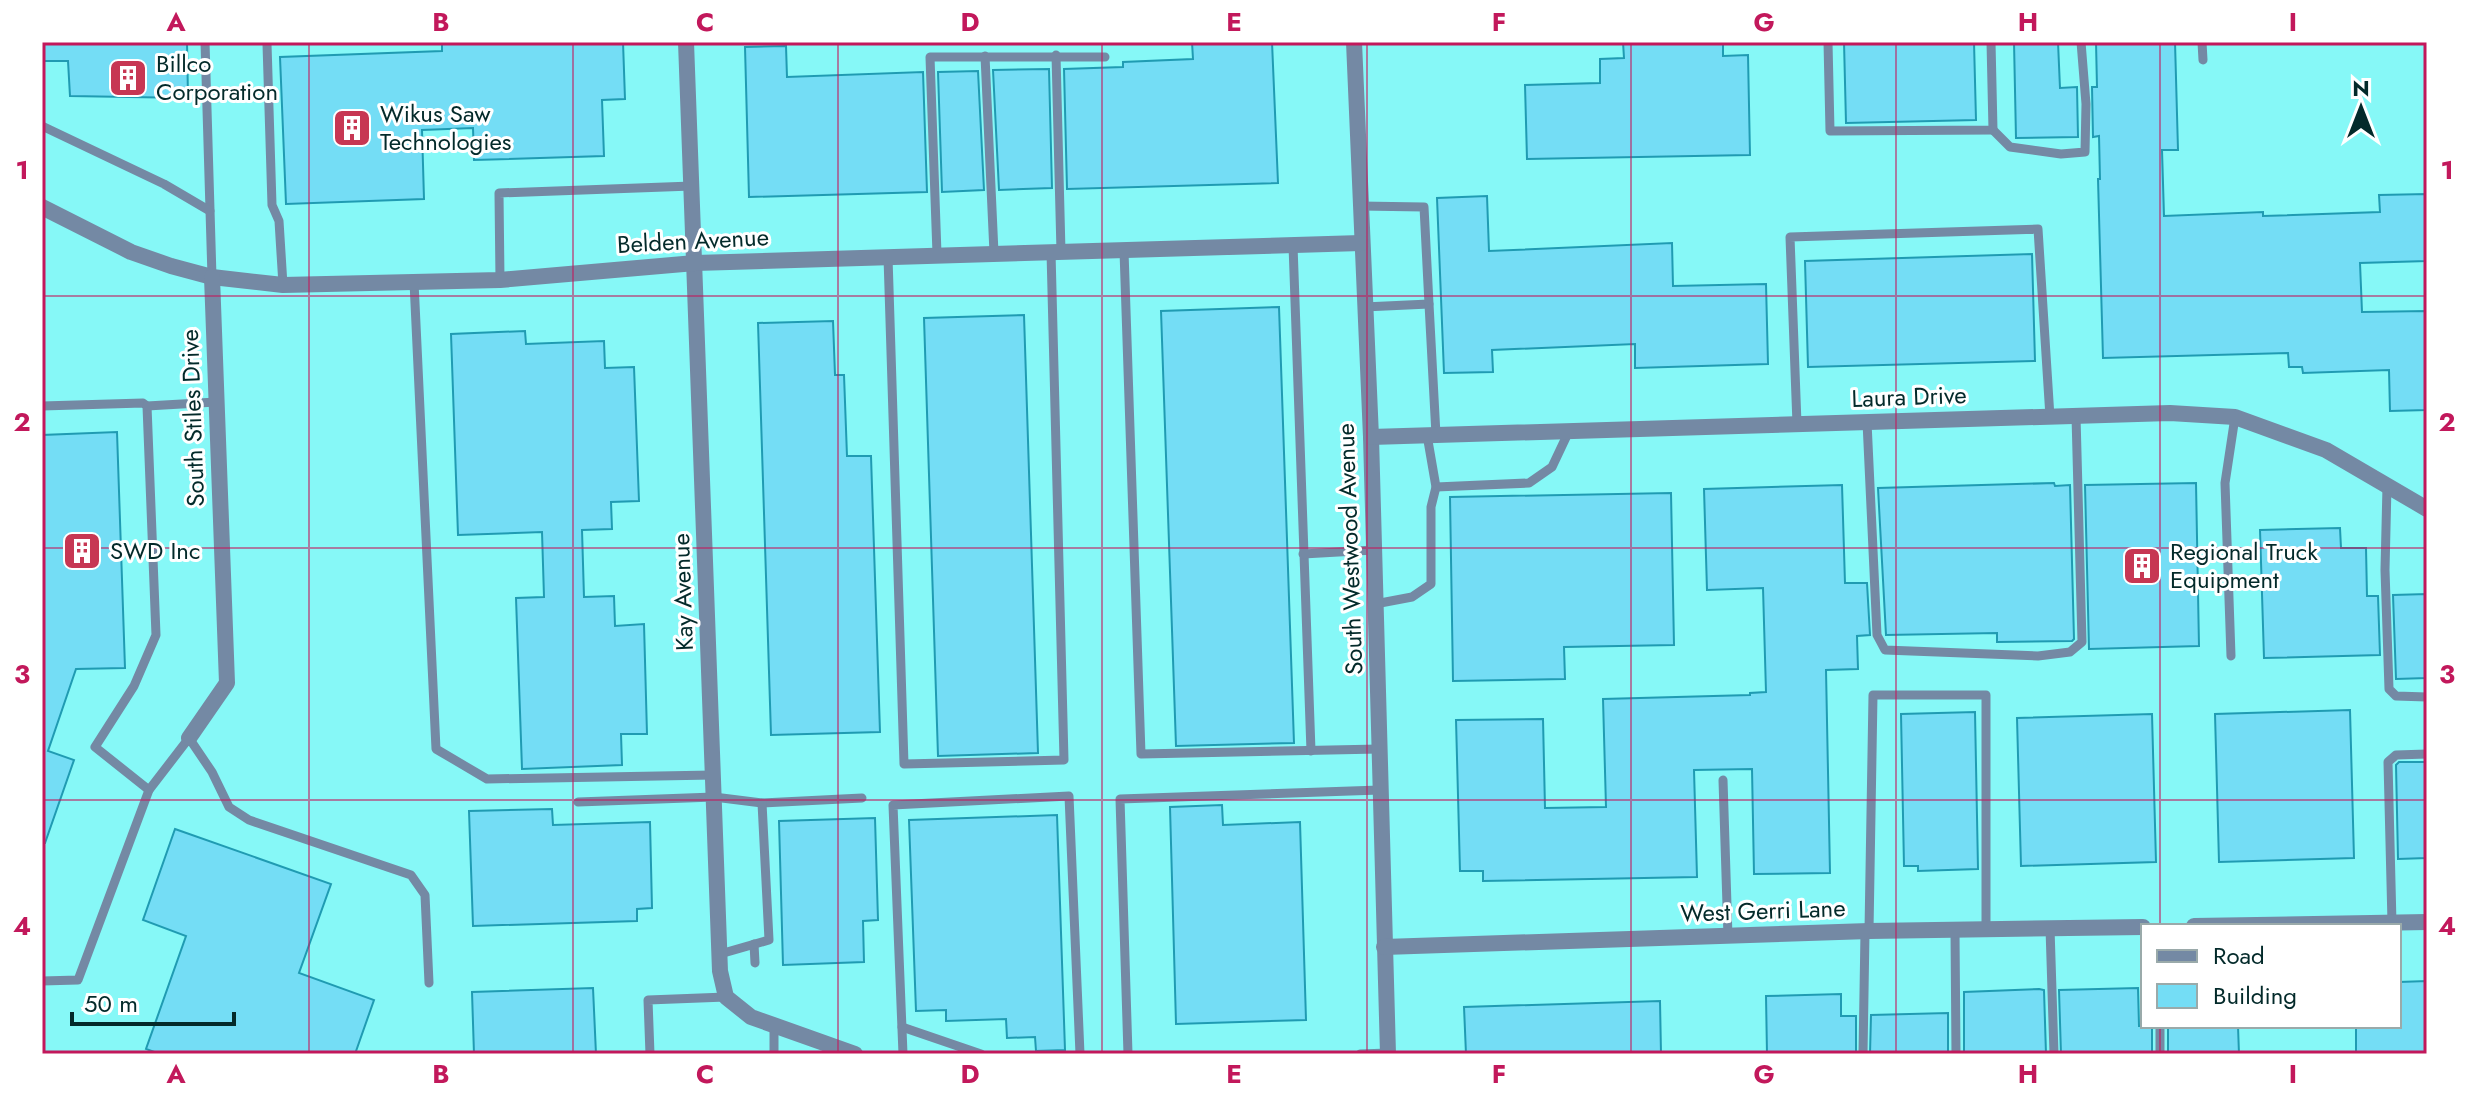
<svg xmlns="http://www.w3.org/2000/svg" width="2469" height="1096" font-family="Jost,sans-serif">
  <rect width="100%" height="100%" fill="#86f8f7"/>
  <g fill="#74ddf5" stroke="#209bb2" stroke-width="2">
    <polygon points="42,42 187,42 188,98 70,96 68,61 42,61"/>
    <polygon points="442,42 623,42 625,99 602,100 604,156 474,160 473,128 422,130 424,199 286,204 280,57 442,51"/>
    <polygon points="1192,42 1272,42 1278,183 1067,189 1064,69 1123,67 1123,62 1193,59"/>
    <polygon points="1623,42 1723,42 1723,56 1748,55 1750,155 1527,159 1525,85 1600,83 1600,59 1624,58"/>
    <polygon points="1844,42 1974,42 1976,120 1846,123"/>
    <polygon points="2014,42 2058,42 2060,88 2077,87 2078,137 2016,138"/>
    <polygon points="2096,42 2175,42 2178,150 2162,150 2164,216 2263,212 2263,216 2380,212 2379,195 2427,194 2427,261 2360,263 2362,312 2427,311 2427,410 2390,411 2389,370 2303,373 2302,367 2289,367 2288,353 2103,358 2098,179 2100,179 2099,136 2093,137 2092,87 2097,87"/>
    <polygon points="786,46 787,77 923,72 927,192 749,197 745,47"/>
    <polygon points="1049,69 1052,188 999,190 993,70"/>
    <polygon points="978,71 984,190 942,192 938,72"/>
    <polygon points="1487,196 1489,251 1672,243 1673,286 1766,284 1768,364 1635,368 1635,344 1492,350 1493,372 1444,373 1437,198"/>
    <polygon points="2032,254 2035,361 1808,367 1805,261"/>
    <polygon points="1279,307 1294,743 1176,746 1161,311"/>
    <polygon points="1024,315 1038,753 938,756 924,318"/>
    <polygon points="833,321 835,375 844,375 847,456 871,456 880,732 771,735 758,323"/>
    <polygon points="525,331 526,344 604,341 605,368 634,367 639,501 611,502 612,529 582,530 584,597 614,596 615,626 644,624 647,734 621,734 622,765 522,769 516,598 544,597 542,532 458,535 451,334"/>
    <polygon points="117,432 125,668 76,669 48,751 74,760 45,843 42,843 42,435"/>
    <polygon points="2054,483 2055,486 2070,485 2074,639 2072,641 1997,642 1997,633 1886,635 1878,488"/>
    <polygon points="2196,483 2199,646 2089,649 2085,485"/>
    <polygon points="1842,485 1845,583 1867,583 1870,635 1857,636 1858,669 1826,670 1830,873 1754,874 1752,769 1694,770 1697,877 1483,881 1483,871 1460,871 1456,720 1543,719 1545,808 1606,807 1603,699 1750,695 1750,693 1766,692 1763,588 1707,590 1704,489"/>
    <polygon points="1671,493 1674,645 1564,647 1565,679 1453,681 1450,497"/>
    <polygon points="2340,528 2341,548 2366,548 2367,596 2378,596 2380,655 2264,658 2260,530"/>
    <polygon points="2427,594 2427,678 2396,679 2393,595"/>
    <polygon points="2350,710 2354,858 2219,862 2215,714"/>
    <polygon points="1975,712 1978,869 1918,871 1918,866 1904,866 1901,714"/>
    <polygon points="2152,714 2156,862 2021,866 2017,718"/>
    <polygon points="2399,762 2427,762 2427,858 2398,859 2396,765"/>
    <polygon points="1222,805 1223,825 1300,822 1306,1020 1176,1024 1170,807"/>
    <polygon points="552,809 553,825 650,822 652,908 637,909 637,921 473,926 469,811"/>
    <polygon points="1057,815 1065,1050 1036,1051 1035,1037 1007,1038 1006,1019 946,1021 946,1010 916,1011 909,820"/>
    <polygon points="875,818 878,920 863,921 864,962 783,965 779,821"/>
    <polygon points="175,829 331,884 299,973 374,1000 355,1054 160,1054 146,1049 186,936 143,920"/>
    <polygon points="2427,981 2427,1054 2356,1054 2356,1026 2399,1026 2399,982"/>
    <polygon points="593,988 596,1054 474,1054 472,992"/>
    <polygon points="2138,988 2139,1026 2152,1026 2152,1054 2061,1054 2059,990"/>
    <polygon points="2039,989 2044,990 2046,1054 1964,1054 1964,992"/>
    <polygon points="1841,994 1841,1016 1856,1016 1856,1054 1767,1054 1766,996"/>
    <polygon points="1660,1001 1661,1054 1466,1054 1464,1007"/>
    <polygon points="1948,1013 1948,1054 1870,1054 1871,1015"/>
    <polygon points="2168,1026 2238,1026 2239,1054 2168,1054"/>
  </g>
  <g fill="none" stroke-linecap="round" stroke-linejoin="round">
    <g stroke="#7489a4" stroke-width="9">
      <polyline points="205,42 212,277"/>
      <polyline points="1828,42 1830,131 1993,130 1991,42"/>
      <polyline points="2202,42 2203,60"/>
      <polyline points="267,44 272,205 279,221 283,285"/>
      <polyline points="1056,55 1061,252"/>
      <polyline points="985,56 994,253"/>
      <polyline points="42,126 164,184 210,211"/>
      <polyline points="1993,130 2010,147 2061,154 2085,152 2086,104 2081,42"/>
      <polyline points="1360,206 1424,207 1429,304 1364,307"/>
      <polyline points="1293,245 1311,751"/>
      <polyline points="1124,251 1141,754 1379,749"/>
      <polyline points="937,254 930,57 1105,57"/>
      <polyline points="888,257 904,764 1064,760 1051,252"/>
      <polyline points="500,280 499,193 692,186"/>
      <polyline points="414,282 436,749 487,779 713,775"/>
      <polyline points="1429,304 1436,435"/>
      <polyline points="42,406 143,403 147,406 156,635 134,686 95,747 149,790"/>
      <polyline points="147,406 216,402"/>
      <polyline points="1867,422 1877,635 1885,650 2038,656 2070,652 2082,642 2076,416"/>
      <polyline points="1797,424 1790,237 2038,229 2050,417"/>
      <polyline points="2387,486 2385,570 2389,689 2396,696 2427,697"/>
      <polyline points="1436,487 1529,483 1552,467 1569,431"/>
      <polyline points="1303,554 1374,550"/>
      <polyline points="1375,604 1412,597 1431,584 1431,507 1436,487 1427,435"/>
      <polyline points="2231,656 2225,483 2235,417"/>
      <polyline points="1723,780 1728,937"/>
      <polyline points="578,802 714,797 762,803 862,798"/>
      <polyline points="2392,923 2388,762 2396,755 2427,754"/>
      <polyline points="2050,928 2054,1054"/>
      <polyline points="1955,930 1956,1054"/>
      <polyline points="1869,931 1873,695 1986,695 1986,929"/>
      <polyline points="754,944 755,963"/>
      <polyline points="720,954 769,940 762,803"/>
      <polyline points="42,981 78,980 149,790 189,738 212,772 229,807 249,820 411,875 425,895 429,983"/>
      <polyline points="774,1026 774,1054"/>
      <polyline points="2160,1026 2160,1054"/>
      <polyline points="902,1027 981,1054"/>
      <polyline points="650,1054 648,1000 726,997"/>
      <polyline points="903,1054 893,805 1069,796 1080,1054"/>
      <polyline points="1128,1054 1120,799 1380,790"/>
      <polyline points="1360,1054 1388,1053"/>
      <polyline points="1863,1054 1865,932"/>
    </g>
    <g stroke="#7489a4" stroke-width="16">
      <polyline points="686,42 720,971 726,997 751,1017 855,1054"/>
      <polyline points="1354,42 1371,437 1388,1054"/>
      <polyline points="42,207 131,252 171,266 212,277 283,285 500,280 695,263 1361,243"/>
      <polyline points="1371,437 2170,413 2235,417 2326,450 2427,509"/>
      <polyline points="189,738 227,683 212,277"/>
      <polyline points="2194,926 2427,922"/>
      <polyline points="1384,947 1869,931 2143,927"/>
    </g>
  </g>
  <path fill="none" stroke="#c2185b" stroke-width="2" stroke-opacity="0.55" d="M 309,42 L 309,1054M 573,42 L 573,1054M 838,42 L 838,1054M 1102,42 L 1102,1054M 1367,42 L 1367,1054M 1631,42 L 1631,1054M 1896,42 L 1896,1054M 2160,42 L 2160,926M 42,296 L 2427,296M 42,548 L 2427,548M 42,800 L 2427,800M 2160,1026 L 2160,1054"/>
  <defs>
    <g id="building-square" transform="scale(2)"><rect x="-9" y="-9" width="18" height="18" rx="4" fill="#c73753" stroke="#fff"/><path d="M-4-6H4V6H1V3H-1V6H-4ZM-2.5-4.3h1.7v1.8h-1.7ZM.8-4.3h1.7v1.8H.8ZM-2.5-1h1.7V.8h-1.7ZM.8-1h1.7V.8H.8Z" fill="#fff"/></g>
  </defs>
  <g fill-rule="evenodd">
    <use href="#building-square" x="128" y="78"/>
    <use href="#building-square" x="352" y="128"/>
    <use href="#building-square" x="82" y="551"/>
    <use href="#building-square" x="2142" y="566"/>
  </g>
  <g text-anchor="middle" stroke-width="6" stroke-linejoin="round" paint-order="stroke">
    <g font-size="24" fill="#032a2a" stroke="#fff" text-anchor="start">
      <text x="156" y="72">Billco<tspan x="156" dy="28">Corporation</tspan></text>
      <text x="380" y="122">Wikus Saw<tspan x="380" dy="28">Technologies</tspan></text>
      <text x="110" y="559">SWD Inc</text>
      <text x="2170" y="560">Regional Truck<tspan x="2170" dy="28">Equipment</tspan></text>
    </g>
    <g font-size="24" fill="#032a2a" stroke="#fff">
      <text transform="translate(693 241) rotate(-3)" y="8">Belden Avenue</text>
      <text transform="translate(1909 397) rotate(-2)" y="8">Laura Drive</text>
      <text transform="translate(193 418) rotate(-92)" y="8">South Stiles Drive</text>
      <text transform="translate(1350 549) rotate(-92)" y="8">South Westwood Avenue</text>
      <text transform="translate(683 592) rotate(-92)" y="8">Kay Avenue</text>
      <text transform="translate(1763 911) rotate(-2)" y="8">West Gerri Lane</text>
    </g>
  </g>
  <rect width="2469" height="1096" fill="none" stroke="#ffffff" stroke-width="88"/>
  <rect x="2141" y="924" width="260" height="104" fill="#ffffff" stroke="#9aaaaa" stroke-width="2"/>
  <rect x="2157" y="950" width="40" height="12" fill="#7489a4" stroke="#9aaaaa" stroke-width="2"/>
  <text x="2213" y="964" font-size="24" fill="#032a2a">Road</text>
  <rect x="2157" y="984" width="40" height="24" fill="#74ddf5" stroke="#9aaaaa" stroke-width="2"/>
  <text x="2213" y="1004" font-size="24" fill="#032a2a">Building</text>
  <g transform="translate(2361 108)" stroke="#ffffff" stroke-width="6" paint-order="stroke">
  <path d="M0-6L14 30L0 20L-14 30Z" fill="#032a2a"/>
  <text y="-12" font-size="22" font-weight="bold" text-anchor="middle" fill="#032a2a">N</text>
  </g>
  <path d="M72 1012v12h162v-12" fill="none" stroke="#032a2a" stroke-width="4"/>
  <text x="84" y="1012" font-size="24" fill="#032a2a" stroke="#ffffff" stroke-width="6" paint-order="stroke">50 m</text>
  <rect x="44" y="44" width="2381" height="1008" fill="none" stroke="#c2185b" stroke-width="3"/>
  <g font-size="26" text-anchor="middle" font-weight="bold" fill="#c2185b">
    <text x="176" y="31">A</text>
    <text x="441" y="31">B</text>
    <text x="705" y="31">C</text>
    <text x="970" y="31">D</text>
    <text x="1234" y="31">E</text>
    <text x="1499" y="31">F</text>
    <text x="1764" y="31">G</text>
    <text x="2028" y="31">H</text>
    <text x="2293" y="31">I</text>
    <text x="22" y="179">1</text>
    <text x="2447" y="179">1</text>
    <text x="22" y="431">2</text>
    <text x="2447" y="431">2</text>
    <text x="22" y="683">3</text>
    <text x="2447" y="683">3</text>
    <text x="22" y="935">4</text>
    <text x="2447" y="935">4</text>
    <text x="176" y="1083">A</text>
    <text x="441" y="1083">B</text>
    <text x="705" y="1083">C</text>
    <text x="970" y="1083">D</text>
    <text x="1234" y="1083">E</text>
    <text x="1499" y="1083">F</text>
    <text x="1764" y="1083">G</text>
    <text x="2028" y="1083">H</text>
    <text x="2293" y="1083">I</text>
  </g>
</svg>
